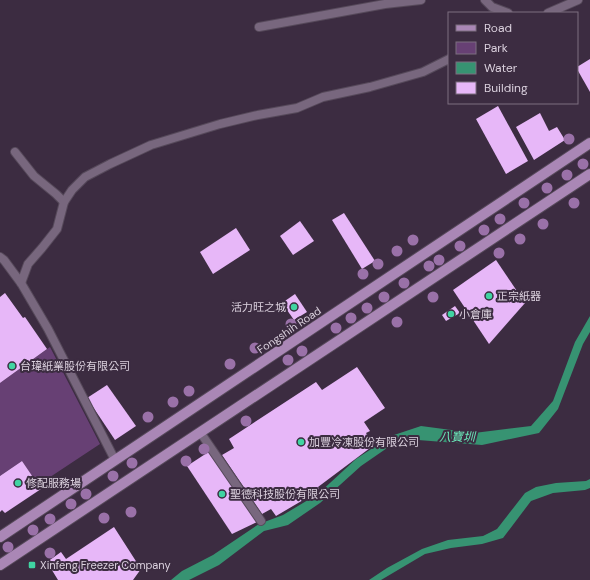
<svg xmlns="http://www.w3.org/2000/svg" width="590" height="580" font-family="'DM Sans','Noto Sans TC',sans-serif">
  <rect width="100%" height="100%" fill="#3c2c41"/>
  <polygon fill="#674074" points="50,347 100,444 38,485 22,461 0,476 0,383"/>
  <g fill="#379372">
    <polygon points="590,316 590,332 583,344 558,409 539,433 482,445 418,440 390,446 361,466 320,503 288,525 264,531 219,565 189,580 171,580 182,571 213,555 259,524 283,515 318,494 356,459 391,436 421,426 474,433 531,426 553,401 575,342"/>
    <polygon points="590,479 590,488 585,490 553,493 531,501 503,538 482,544 451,548 425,554 381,580 369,580 387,568 422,549 448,540 483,536 497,529 525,493 536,487 556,483 586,481"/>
  </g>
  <g fill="#e7b7f8">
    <polygon points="590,59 590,92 577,69 577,67"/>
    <polygon points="498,106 528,161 506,174 476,119"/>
    <polygon points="540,113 549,131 557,127 565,140 534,160 516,127"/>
    <polygon points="344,213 375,261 362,269 332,220"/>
    <polygon points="300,221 314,241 293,255 280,236"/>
    <polygon points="236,228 250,250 213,274 200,252"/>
    <polygon points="496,260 525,303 489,344 453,290"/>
    <polygon points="5,293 23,318 25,317 47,349 0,383 0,297"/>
    <polygon points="295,294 307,312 294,320 282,303"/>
    <polygon points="455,306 460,313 446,321 442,315"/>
    <polygon points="357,367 385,408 364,422 370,431 366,433 374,445 318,487 319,489 312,493 310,496 276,516 271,509 262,514 222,455 234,448 229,439 316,382 322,390"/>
    <polygon points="107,385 136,426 115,440 87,398"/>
    <polygon points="210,451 257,522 232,534 187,466"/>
    <polygon points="22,461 41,489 5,513 2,510 0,512 0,476"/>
    <polygon points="114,527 141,569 133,580 58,580 47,562 61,552 66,559"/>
  </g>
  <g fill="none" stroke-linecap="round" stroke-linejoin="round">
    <g stroke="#56495a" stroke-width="10">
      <g id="service">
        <polyline points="485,0 492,7 508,13"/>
        <polyline points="548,13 578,0"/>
        <polyline points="259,27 385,4 421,0"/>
        <polyline points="15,152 34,176 56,194 64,202"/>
        <polyline points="0,257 4,260 21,283 48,329 115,460"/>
        <polyline points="21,283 28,264 42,248 57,229 64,202 72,190 85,177 110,164 151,145 220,124 258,115 297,108 323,97 370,87 423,72 449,59"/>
        <polyline points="200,432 261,521"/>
      </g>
    </g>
    <g stroke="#56495a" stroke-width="12">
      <g id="primary">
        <polyline points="0,537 590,143"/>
        <polyline points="0,565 590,174"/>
      </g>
    </g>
    <use href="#service" stroke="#78677e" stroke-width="8"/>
    <use href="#primary" stroke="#aa87b6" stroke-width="10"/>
  </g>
  <g fill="#9a71a8">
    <circle cx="569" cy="139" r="5.5"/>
    <circle cx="583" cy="164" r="5.5"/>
    <circle cx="567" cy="175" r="5.5"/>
    <circle cx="547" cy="188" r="5.5"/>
    <circle cx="524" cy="203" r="5.5"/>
    <circle cx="574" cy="203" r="5.5"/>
    <circle cx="500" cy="219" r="5.5"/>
    <circle cx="543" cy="224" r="5.5"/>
    <circle cx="484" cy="230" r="5.5"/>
    <circle cx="520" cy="239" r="5.5"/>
    <circle cx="413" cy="240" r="5.5"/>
    <circle cx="460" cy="246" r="5.5"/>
    <circle cx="397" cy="251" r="5.5"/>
    <circle cx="499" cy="253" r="5.5"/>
    <circle cx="439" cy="260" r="5.5"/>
    <circle cx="378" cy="264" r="5.5"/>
    <circle cx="429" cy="266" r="5.5"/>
    <circle cx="363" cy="274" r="5.5"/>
    <circle cx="404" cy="283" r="5.5"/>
    <circle cx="384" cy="297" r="5.5"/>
    <circle cx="433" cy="297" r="5.5"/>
    <circle cx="367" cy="308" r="5.5"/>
    <circle cx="351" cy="318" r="5.5"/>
    <circle cx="397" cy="322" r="5.5"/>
    <circle cx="291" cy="324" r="5.5"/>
    <circle cx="336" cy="328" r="5.5"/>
    <circle cx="255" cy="348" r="5.5"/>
    <circle cx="302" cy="351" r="5.5"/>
    <circle cx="288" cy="360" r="5.5"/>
    <circle cx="230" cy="364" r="5.5"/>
    <circle cx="189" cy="391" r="5.5"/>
    <circle cx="173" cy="402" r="5.5"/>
    <circle cx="148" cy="417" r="5.5"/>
    <circle cx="246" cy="421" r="5.5"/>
    <circle cx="204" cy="449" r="5.5"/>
    <circle cx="186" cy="461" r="5.5"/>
    <circle cx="132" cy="463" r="5.5"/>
    <circle cx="113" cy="476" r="5.5"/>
    <circle cx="86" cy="494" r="5.5"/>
    <circle cx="71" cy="504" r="5.5"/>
    <circle cx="131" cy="512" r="5.5"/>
    <circle cx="104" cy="518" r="5.5"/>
    <circle cx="50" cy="519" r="5.5"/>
    <circle cx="33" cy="530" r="5.5"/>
    <circle cx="8" cy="547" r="5.5"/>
    <circle cx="50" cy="553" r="5.5"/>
  </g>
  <g fill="#40d4a2" stroke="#3c2c41" stroke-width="1.5">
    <circle cx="489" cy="296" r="4"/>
    <circle cx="294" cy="307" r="4"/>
    <circle cx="451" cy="314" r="4"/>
    <circle cx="12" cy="366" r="4"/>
    <circle cx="301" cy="442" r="4"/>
    <circle cx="18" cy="483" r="4"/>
    <circle cx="222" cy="494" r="4"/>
    <rect x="28" y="561" width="8" height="8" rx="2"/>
  </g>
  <g text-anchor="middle" stroke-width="4" stroke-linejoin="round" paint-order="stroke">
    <g font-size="11" fill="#dbd1de" stroke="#3c2c41" text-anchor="start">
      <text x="497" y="300">正宗紙器</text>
      <text x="286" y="311" text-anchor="end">活力旺之城</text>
      <text x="459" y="318">小倉庫</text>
      <text x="20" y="370">台瑋紙業股份有限公司</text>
      <text x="309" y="446">加豐冷凍股份有限公司</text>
      <text x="26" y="487">修配服務場</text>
      <text x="230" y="498">聖德科技股份有限公司</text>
      <text x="40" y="569">Xinfeng Freezer Company</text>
    </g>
    <g font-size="11" fill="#dbd1de" stroke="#3c2c41">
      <text transform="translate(289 330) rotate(-34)" y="4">Fongshih Road</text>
    </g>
    <g font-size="12" font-style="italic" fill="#6ae7b8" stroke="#3c2c41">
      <text x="457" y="441">八寶圳</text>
    </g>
  </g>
  <rect x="448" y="12" width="130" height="92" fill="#3c2c41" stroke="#7c6e80"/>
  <rect x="456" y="25" width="20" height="6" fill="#aa87b6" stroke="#7c6e80"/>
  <text x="484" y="32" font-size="12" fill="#dbd1de">Road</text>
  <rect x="456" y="42" width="20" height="12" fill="#674074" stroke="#7c6e80"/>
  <text x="484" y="52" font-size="12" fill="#dbd1de">Park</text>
  <rect x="456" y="62" width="20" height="12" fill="#379372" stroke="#7c6e80"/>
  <text x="484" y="72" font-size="12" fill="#dbd1de">Water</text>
  <rect x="456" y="82" width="20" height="12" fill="#e7b7f8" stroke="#7c6e80"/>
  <text x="484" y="92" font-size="12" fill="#dbd1de">Building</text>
</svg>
